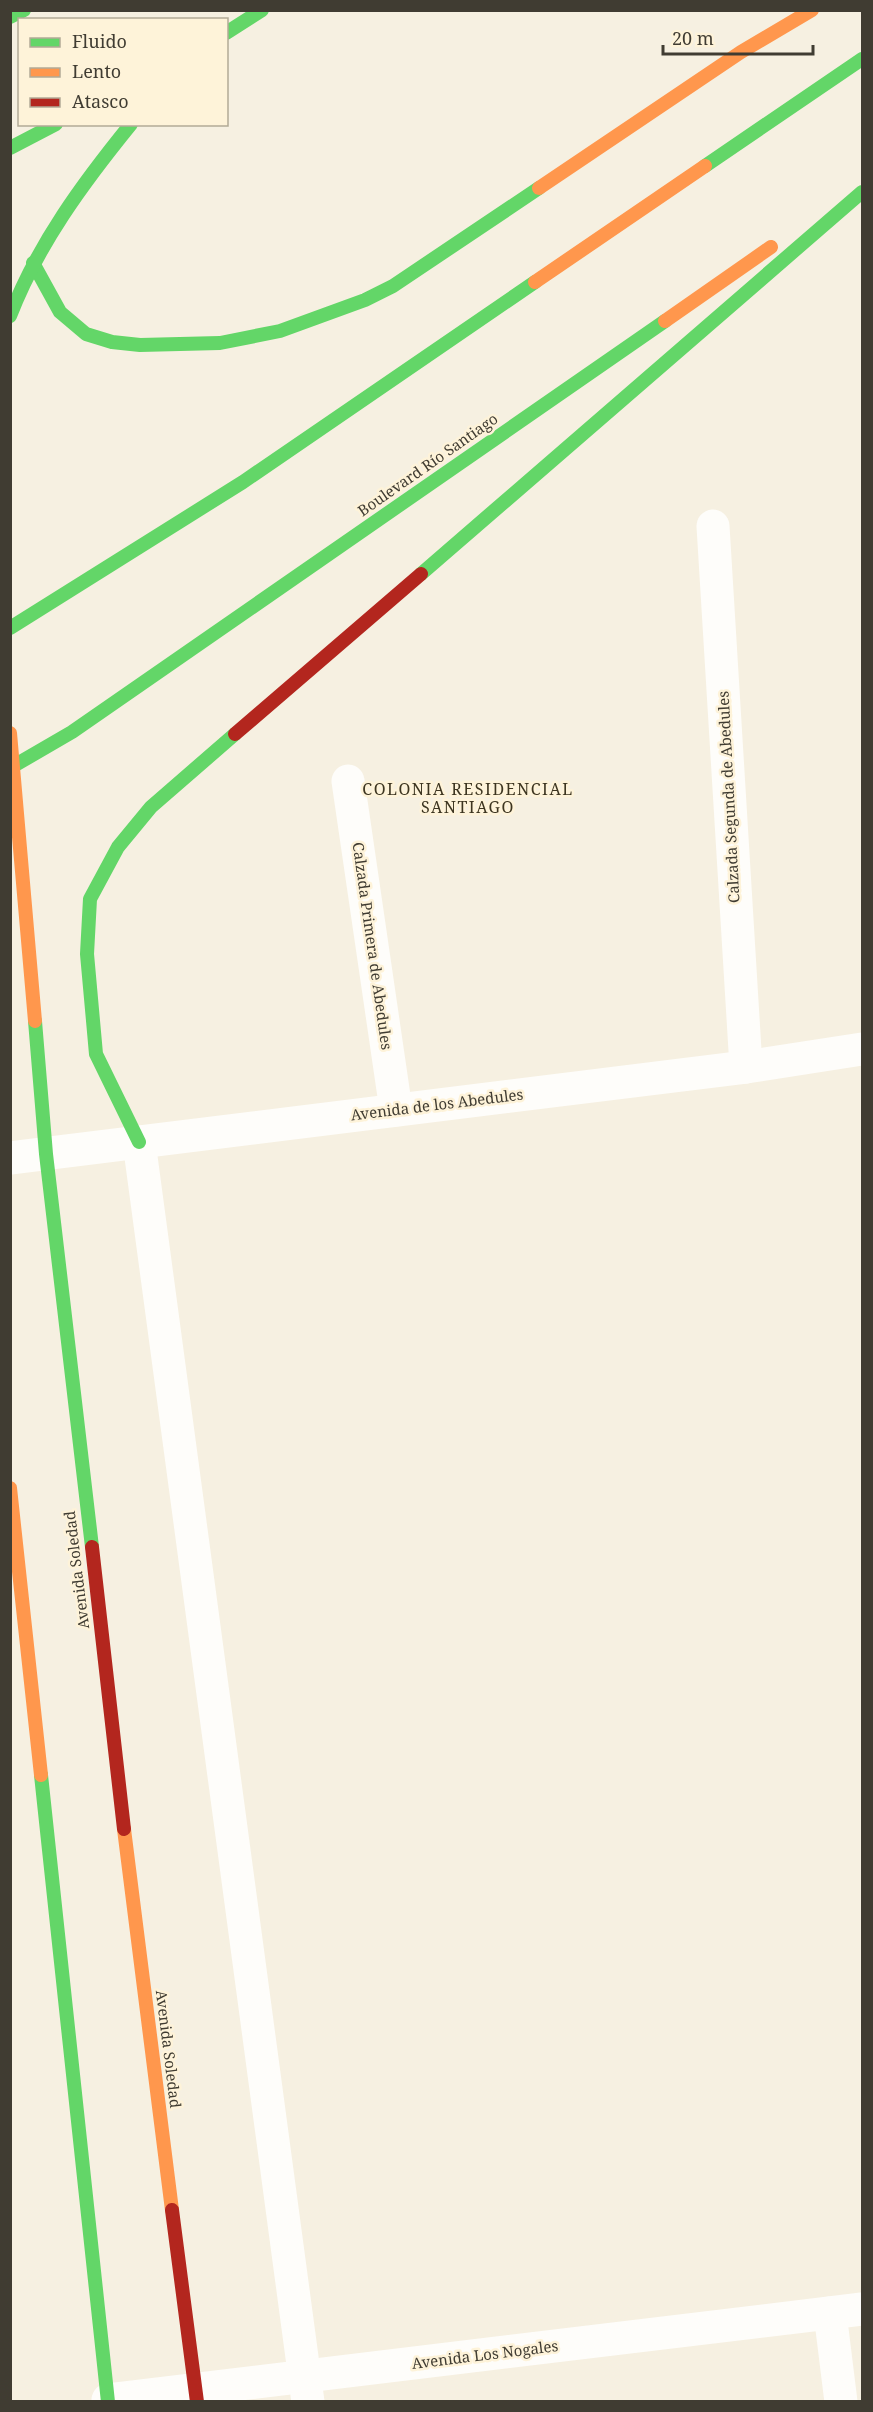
<svg xmlns="http://www.w3.org/2000/svg" width="873" height="2412" font-family="'Noto Serif',serif">
  <rect width="100%" height="100%" fill="#f6f0e1"/>
  <g fill="none" stroke-linecap="round" stroke-linejoin="round">
    <g stroke="#fefdfa" stroke-width="33">
      <polyline points="713,526 746,1067"/>
      <polyline points="348,781 396,1110"/>
      <polyline points="139,1142 308,2402"/>
      <polyline points="10,1158 746,1067 862,1049"/>
      <polyline points="830,2313 841,2402"/>
      <polyline points="108,2400 862,2309"/>
    </g>
    <g stroke="#63d668" stroke-width="14">
      <polyline points="10,17 24,10"/>
      <polyline points="226,33 262,10"/>
      <polyline points="10,148 56,124"/>
      <polyline points="705,166 862,59"/>
      <polyline points="33,263 60,312 86,334 112,342 140,345 220,343 280,331 365,300 393,286 539,188"/>
      <path d="M 10,316 C 38,244 83,183 131,124"/>
      <polyline points="421,574 862,192"/>
      <polyline points="10,628 243,482 535,282"/>
      <polyline points="10,768 72,732 665,321"/>
      <polyline points="35,1021 46,1154 92,1547"/>
      <polyline points="139,1142 96,1054 87,954 90,899 118,847 151,807 235,734"/>
      <polyline points="41,1775 108,2402"/>
    </g>
    <g stroke="#ff974d" stroke-width="14">
      <polyline points="539,188 741,52 812,10"/>
      <polyline points="535,282 705,166"/>
      <polyline points="665,321 771,247"/>
      <polyline points="10,733 35,1021"/>
      <polyline points="10,1488 41,1775"/>
      <polyline points="124,1829 172,2210"/>
    </g>
    <g stroke="#b3261e" stroke-width="14">
      <polyline points="235,734 421,574"/>
      <polyline points="92,1547 124,1829"/>
      <polyline points="172,2210 197,2402"/>
    </g>
  </g>
  <g text-anchor="middle" stroke-width="5" stroke-linejoin="round" paint-order="stroke">
    <g font-size="15" fill="#403c32" stroke="#fef3d9">
      <text transform="translate(428 465) rotate(-35)" y="5">Boulevard Río Santiago</text>
      <text transform="translate(729 797) rotate(-93)" y="5">Calzada Segunda de Abedules</text>
      <text transform="translate(372 946) rotate(82)" y="5">Calzada Primera de Abedules</text>
      <text transform="translate(437 1105) rotate(-7)" y="5">Avenida de los Abedules</text>
      <text transform="translate(77 1570) rotate(-97)" y="5">Avenida Soledad</text>
      <text transform="translate(168 2049) rotate(83)" y="5">Avenida Soledad</text>
      <text transform="translate(485 2355) rotate(-7)" y="5">Avenida Los Nogales</text>
    </g>
    <g font-size="16" letter-spacing="1.5" fill="#3d3520" stroke="#fef3d9">
      <text x="468" y="795">COLONIA RESIDENCIAL<tspan x="468" dy="18">SANTIAGO</tspan></text>
    </g>
  </g>
  <rect width="873" height="2412" fill="none" stroke="#403c32" stroke-width="24"/>
  <rect x="18" y="18" width="210" height="108" fill="#fef3d9" stroke="#b2aa96" stroke-width="1.5"/>
  <rect x="30" y="38" width="30" height="9" fill="#63d668" stroke="#b2aa96" stroke-width="1.5"/>
  <text x="72" y="48" font-size="18" fill="#403c32">Fluido</text>
  <rect x="30" y="68" width="30" height="9" fill="#ff974d" stroke="#b2aa96" stroke-width="1.5"/>
  <text x="72" y="78" font-size="18" fill="#403c32">Lento</text>
  <rect x="30" y="98" width="30" height="9" fill="#b3261e" stroke="#b2aa96" stroke-width="1.5"/>
  <text x="72" y="108" font-size="18" fill="#403c32">Atasco</text>
  <path d="M663 45v9h150v-9" fill="none" stroke="#403c32" stroke-width="3"/>
  <text x="672" y="45" font-size="18" fill="#403c32" stroke="#fef3d9" stroke-width="4.5" paint-order="stroke">20 m</text>
</svg>
